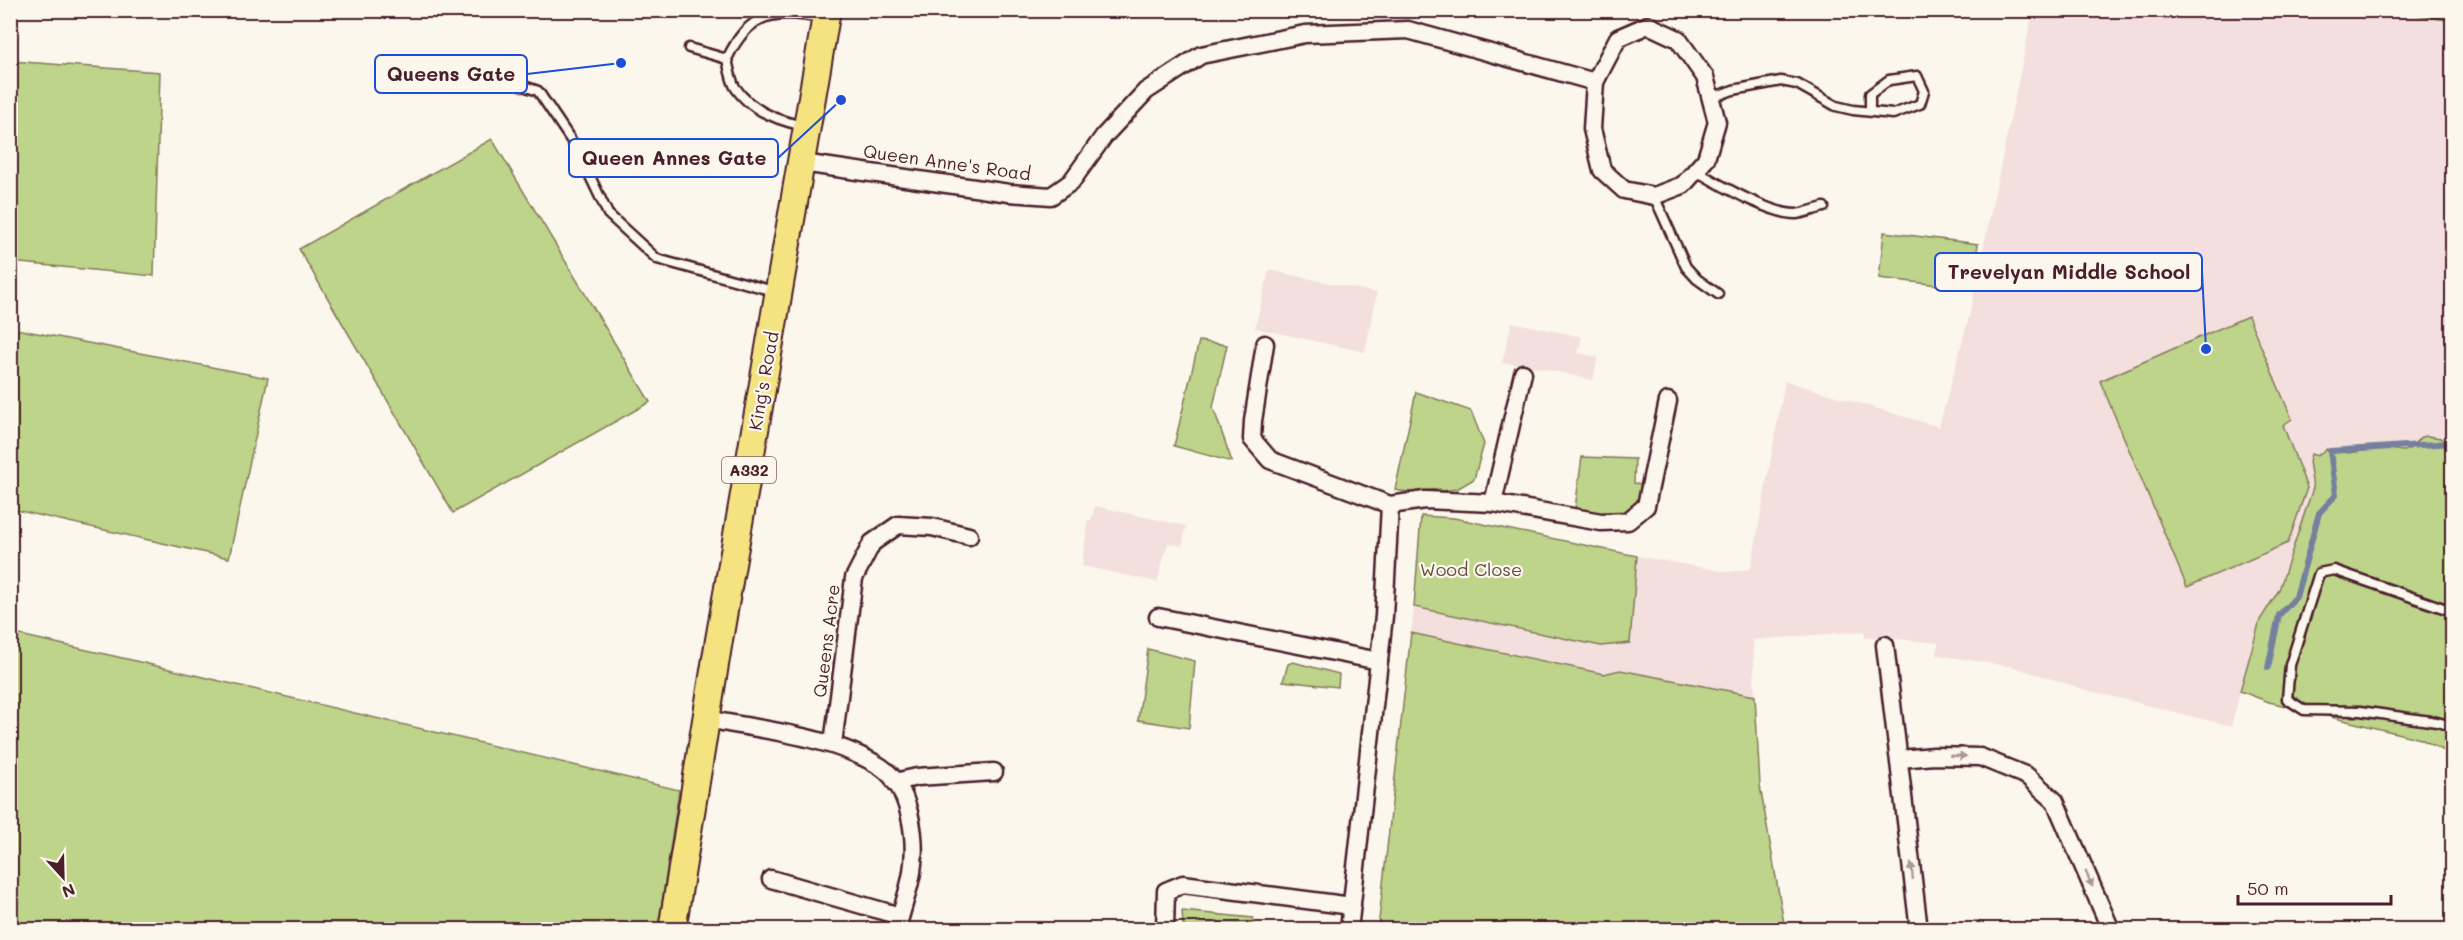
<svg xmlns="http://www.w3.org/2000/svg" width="2463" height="940" font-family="Mali,sans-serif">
  <rect width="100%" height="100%" fill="#fbf7ec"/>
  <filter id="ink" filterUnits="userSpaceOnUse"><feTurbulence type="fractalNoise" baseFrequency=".0167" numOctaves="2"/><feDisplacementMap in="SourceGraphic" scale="12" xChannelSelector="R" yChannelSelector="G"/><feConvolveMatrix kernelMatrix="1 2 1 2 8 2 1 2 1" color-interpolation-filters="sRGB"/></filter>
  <g filter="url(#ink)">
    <g fill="#f3dfdd">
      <polygon points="2396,10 2452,21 2452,445 2450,443 2403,451 2389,448 2353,453 2320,453 2309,461 2313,488 2279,590 2260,620 2231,726 2086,690 2014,667 1937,655 1938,643 1897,639 1891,636 1865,638 1864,631 1753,640 1755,696 1620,670 1604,674 1411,633 1414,607 1601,646 1630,643 1637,556 1727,572 1751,569 1785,381 1939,427 1969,317 2033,11"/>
      <polygon points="1269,270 1377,293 1365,352 1255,328"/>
      <polygon points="1512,322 1582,337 1578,353 1598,357 1593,380 1527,365 1502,363"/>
      <polygon points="1095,506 1186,526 1182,546 1168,543 1157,582 1082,566 1088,520 1091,521"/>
    </g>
    <g fill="#bdd48a" stroke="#847a5a" stroke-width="1.5">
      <polygon points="2396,11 2452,11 2452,21"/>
      <polygon points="10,61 160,72 154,276 11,262"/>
      <polygon points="492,139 650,402 453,513 299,249"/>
      <polygon points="1884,232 1978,244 1972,289 1879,278"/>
      <polygon points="2248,316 2292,419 2283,425 2307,488 2288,543 2187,587 2100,381"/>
      <polygon points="11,328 268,378 229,558 11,509"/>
      <polygon points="1199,341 1227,345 1213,407 1232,462 1174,446"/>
      <path d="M 1416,392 L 1471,411 L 1484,444 L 1474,479 L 1457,489 L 1441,491 L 1440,489 C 1423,490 1412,494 1395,490 Z"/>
      <polygon points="2427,436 2441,438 2452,446 2452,755 2421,739 2269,702 2240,691 2260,620 2279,590 2313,488 2309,461 2311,454 2317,456 2326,449 2349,453 2380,448 2403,451 2409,449 2421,437"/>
      <polygon points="1582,457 1635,459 1634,483 1651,485 1633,514 1574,516"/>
      <polygon points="1421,516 1454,518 1637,556 1630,643 1601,646 1414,607"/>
      <polygon points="11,633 127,659 679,790 658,929 11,929"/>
      <polygon points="1411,633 1604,674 1620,670 1755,696 1760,786 1785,929 1378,929"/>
      <polygon points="1148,649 1195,661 1189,728 1138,720"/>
      <polygon points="1293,662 1339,674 1338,687 1283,681 1288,664"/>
      <polygon points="1182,911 1253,918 1252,929 1187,929 1183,924"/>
    </g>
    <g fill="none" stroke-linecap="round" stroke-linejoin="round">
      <polyline stroke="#75809f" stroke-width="6" points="2268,668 2279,615 2296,597 2319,513 2336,495 2330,451 2452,443"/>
      <g stroke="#4a1f2b" stroke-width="13">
        <g id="service">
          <polyline points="689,48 727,59"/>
          <polyline points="464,65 538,91 577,149 608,214 657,259 777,292"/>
          <polyline points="1711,98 1733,90 1781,81 1797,84 1836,106 1853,110 1893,114 1920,104 1924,91 1917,76 1889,80 1870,94 1870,111"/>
          <path d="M 804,126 C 779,121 750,110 735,87 C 731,80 729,68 727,59 C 750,11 773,10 822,18"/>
          <path d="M 1696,171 C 1719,184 1769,214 1796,214 C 1805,213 1815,209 1824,207"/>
          <polyline points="1654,196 1686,267 1697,279 1718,294"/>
          <polyline points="2452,611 2334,570 2319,573 2290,665 2287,699 2304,710 2360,711 2437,722 2452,726"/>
        </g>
      </g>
      <g stroke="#4a1f2b" stroke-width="21">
        <g id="minor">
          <polygon points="1648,25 1678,39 1705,77 1717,122 1706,159 1683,185 1654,196 1624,190 1602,170 1592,129 1595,82 1618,38"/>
          <polyline points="802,163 1009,193 1051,196 1071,182 1104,136 1146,91 1201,55 1305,34 1408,30 1595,82"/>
          <polyline points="1265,344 1253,421 1252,439 1270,460 1390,505 1425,500 1493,503 1601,522 1628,521 1646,506 1668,401"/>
          <polyline points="1493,503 1523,373"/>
          <polyline points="1158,617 1379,661"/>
          <polyline points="1885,645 1919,930"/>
          <path d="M 706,719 C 761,730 833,736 881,767 C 911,787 917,840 912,872 C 909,891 901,911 897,930"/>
          <polyline points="833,744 854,578 872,543 898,525 932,527 969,536"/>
          <polyline points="1900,759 1934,756 1980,757 2027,776 2055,801 2111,930"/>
          <polyline points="895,782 917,777 994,772"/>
          <polyline points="771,879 900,916"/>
          <polyline points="1165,930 1166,891 1183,884 1352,906"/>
          <polyline points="1349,930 1384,616 1390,505"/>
        </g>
      </g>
      <g stroke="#4a1f2b" stroke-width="30">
        <polyline id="primary" points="672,930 719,640 827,10"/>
      </g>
      <use href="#service" stroke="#fbf7ec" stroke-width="8"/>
      <use href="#minor" stroke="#fbf7ec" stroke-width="16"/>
      <use href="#primary" stroke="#f5e382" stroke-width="26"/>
    </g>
    <defs><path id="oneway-solid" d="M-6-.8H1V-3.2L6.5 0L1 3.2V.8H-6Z" transform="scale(1.5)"/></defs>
    <g fill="#ab9695">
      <use href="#oneway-solid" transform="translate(1958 756) rotate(2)"/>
      <use href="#oneway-solid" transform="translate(1912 871) rotate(-96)"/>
      <use href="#oneway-solid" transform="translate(2089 879) rotate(66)"/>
    </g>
  </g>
  <g text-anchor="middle" stroke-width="4.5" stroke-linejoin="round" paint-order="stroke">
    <rect fill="#fbf7ec" stroke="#7f6065" stroke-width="1.5" x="722" y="457" width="54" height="26" rx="4.5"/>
    <g font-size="16" font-weight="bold" fill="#4a1f2b">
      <text x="749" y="476">A332</text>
    </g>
    <g font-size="18" fill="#4a1f2b" stroke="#fbf7ec">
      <text transform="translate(947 163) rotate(8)" y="6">Queen Anne's Road</text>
      <text transform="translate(764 381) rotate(-80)" y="6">King's Road</text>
      <text transform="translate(827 641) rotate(-83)" y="6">Queens Acre</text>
    </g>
    <g font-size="18" fill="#674c43" stroke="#fbf7ec">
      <text x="1471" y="576">Wood Close</text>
    </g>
  </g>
  <path fill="none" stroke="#1d4ed8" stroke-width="2" d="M621 63L527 74M841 100L778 158M2206 349L2202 272"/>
  <g fill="#1d4ed8" stroke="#fbf7ec" stroke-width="2">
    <circle cx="621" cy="63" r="6"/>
    <circle cx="841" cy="100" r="6"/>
    <circle cx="2206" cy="349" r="6"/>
  </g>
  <g fill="#fbf7ec" stroke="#1d4ed8" stroke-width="2">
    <rect x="375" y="55" width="152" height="38" rx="6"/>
    <rect x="569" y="139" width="209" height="38" rx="6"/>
    <rect x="1935" y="253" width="267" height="38" rx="6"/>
  </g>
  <g font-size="20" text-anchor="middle" font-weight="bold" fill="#4a1f2b">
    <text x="451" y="81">Queens Gate</text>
    <text x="674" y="165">Queen Annes Gate</text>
    <text x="2069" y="279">Trevelyan Middle School</text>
  </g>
  <rect width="2463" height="940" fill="none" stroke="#fbf7ec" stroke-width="36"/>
  <rect x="18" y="18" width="2427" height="904" fill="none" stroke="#4a1f2b" stroke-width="2" filter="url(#ink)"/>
  <g transform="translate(63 877) rotate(158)" stroke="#fbf7ec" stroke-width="4.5" paint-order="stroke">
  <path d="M0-4.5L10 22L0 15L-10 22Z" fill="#4a1f2b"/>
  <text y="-9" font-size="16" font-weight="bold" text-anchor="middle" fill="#4a1f2b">N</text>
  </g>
  <path d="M2238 895v9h153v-9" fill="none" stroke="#4a1f2b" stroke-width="3"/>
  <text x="2247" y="895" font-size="18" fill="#4a1f2b" stroke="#fbf7ec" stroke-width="4.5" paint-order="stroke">50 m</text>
</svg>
